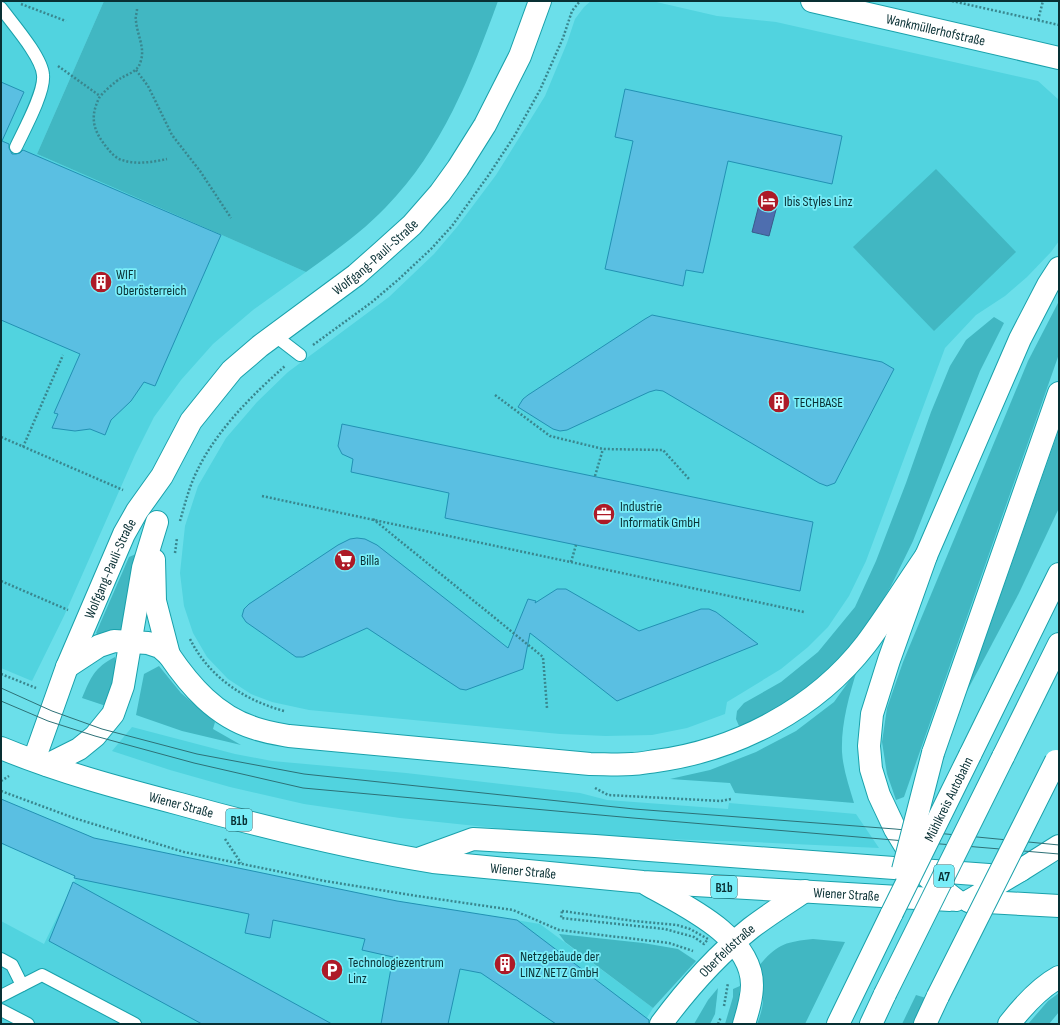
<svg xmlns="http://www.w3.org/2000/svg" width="1060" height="1025" font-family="'Sofia Sans Condensed',sans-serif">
  <rect width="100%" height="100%" fill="#6bdfea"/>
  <g fill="#51d3df">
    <polygon points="1,1 104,1 37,154 306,272 253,310 213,344 181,380 154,417 135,455 64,616 32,681 1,668"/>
    <polygon points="591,1 652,1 717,16 776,22 1038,81 1059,100 1059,241 1051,252 1027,277 1005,296 976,315 945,348 866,561 849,596 828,627 808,647 781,669 727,702 725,714 687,728 652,735 606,736 560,734 309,710 272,702 251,694 228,679 207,657 193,633 184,606 180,573 185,526 198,486 226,438 257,402 288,372 389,297 434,254 457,227 496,175 545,96 567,43 575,19 584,7"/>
    <polygon points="132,727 235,754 272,761 406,773 580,793 607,800 728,809 729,803 856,814 879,848 753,842 631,838 514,830 400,818 304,804 230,787 170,770 112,751"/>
    <polygon points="95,839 397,901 540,924 653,1008 643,1024 1,1024 1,921 44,944"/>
  </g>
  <g fill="#41b7c2">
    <path d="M 104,1 L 498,1 C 471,75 442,150 386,207 C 362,232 334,252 306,272 L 37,154 Z"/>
    <polygon points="936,169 1016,252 934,331 853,247"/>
    <polygon points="1059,301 1059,354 904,797 896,800 887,774 882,742 887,708 903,662 1028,361"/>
    <polygon points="994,317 1004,323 980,371 913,541 891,586 864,632 821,677 776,710 750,724 739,726 736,719 737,711 744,703 781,682 818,652 855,607 876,561 906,483 931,412 950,366 966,340"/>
    <polygon points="1059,429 1059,508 1019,593 966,693"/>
    <polygon points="136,554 123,629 99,636 96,633 129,557"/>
    <path d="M 115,657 L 116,670 L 106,706 L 82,698 C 91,677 94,668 115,657 Z"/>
    <polygon points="159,666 181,693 215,722 213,729 241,745 182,731 136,715 144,674"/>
    <path d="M 857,670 C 849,696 841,724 842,752 C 843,769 849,786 854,803 L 735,793 L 730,783 L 670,779 L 710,770 L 756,752 L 796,731 L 834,702 Z"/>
    <polygon points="559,934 643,943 678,949 696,961 653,1008 565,942"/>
    <path d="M 813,939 L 845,942 L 805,1024 L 757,1024 C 766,1002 764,990 758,967 C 777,944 785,942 813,939 Z"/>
    <polygon points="740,986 737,1015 733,1024 725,1024 733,997 733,989"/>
    <polygon points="718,988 715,1014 710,1024 694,1024 708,1000"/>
    <polygon points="1059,993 1059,1012 1049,1024 1028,1024 1048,1001"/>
    <polygon points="916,995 926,998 913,1024 902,1024"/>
  </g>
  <polygon fill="#4e6eaf" stroke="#395b8a" points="761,197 778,202 769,236 752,232"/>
  <g fill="#5abfe2" stroke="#2291b3">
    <polygon points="1,82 24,92 2,141 9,144 9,148 12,154 16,154 20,153 23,150 221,235 155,386 144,382 131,401 111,420 105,435 90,429 75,431 52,428 58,414 54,413 80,354 1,320"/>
    <polygon points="625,89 842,136 832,184 728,161 703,273 686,270 683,286 605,269 633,141 615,137"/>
    <polygon points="652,315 882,362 894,369 835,483 827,486 819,483 663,391 656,390 649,392 567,430 560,431 553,429 518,407 523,399 528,395 645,319"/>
    <polygon points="342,424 813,522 800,591 445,518 449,493 351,472 353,459 342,454 338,446"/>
    <polygon points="357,538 365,539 377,545 508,648 528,599 536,601 535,603 557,589 566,589 639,631 701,609 709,609 716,612 758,644 617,701 530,633 523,669 466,690 460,689 367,628 303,657 296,657 246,622 242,616 244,609 249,604 338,545 350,539"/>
    <polygon points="1,799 94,838 397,901 517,920 649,1020 649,1024 556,1024 481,973 460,969 448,1024 381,1024 393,957 362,950 365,939 273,920 270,938 245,933 249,914 74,878 75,876 1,843"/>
    <polygon points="73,882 332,1024 202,1024 49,941"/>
  </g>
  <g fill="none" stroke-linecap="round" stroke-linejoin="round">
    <g stroke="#19a1ab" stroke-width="14">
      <g id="lane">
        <path d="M 1,8 C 12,23 42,57 43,75 C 45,92 24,130 16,147"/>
        <polyline points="274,335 300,355"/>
        <polyline points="1,959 12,965 22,985"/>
        <polyline points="1,996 42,975 135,1024"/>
        <polyline points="1,1010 28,1024"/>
      </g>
    </g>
    <g stroke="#19a1ab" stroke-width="24">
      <g id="street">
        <path id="s1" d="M 661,1024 C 687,989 717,955 751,928 C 768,915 787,903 805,891"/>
      </g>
    </g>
    <g stroke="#19a1ab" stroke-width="24">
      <g id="secondary">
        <polyline points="154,560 155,601 169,655"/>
        <polyline points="67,667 99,646 114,641 148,643 160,647 169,655"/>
        <path id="s2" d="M 34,760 L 67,667 L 124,534 L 137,511 L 162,476 L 191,421 L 232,370 L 260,346 L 356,275 L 382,252 L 412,225 L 440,193 L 458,168 L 485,125 L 520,56 L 540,1"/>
        <polyline points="47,765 79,749 95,736 113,714 123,686 143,568 157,522"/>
        <polyline points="969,901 1059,906"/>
      </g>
    </g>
    <g stroke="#19a1ab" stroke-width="24">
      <g id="primary">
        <path id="s3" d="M 812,1 L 1059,58"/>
        <path id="s4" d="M 1,748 C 59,772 119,788 180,804 C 263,827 348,848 433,862 L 643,882 L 950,900"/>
        <path d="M 648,885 C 683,905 752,936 752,985 C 752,998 748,1011 744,1024"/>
      </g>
    </g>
    <g stroke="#19a1ab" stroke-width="24">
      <g id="highway">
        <path d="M 169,655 C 190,686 216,716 254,728 C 265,732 278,734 289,736 L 590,764 C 604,764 618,765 632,764 C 640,764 648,762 656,761 C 737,750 816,709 866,644 C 887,616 906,585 926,556"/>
        <polyline points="933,753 1059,393"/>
        <polyline points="970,755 1059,574"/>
        <polyline points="1003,757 1059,644"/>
        <polyline points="418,859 473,839 595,846 1002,876 1011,874 1021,870"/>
        <polyline points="956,900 938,886 920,870 895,829 879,795 871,769 869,746 872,714 889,660 926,556 1020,339 1048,285 1059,268"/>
        <polyline points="969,901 1021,870 1059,846"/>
        <polyline points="838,1024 892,913"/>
        <polyline points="871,1024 885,994"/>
        <polyline points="925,1024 938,996"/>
        <path d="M 1009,1024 C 1023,1006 1039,988 1059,977"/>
      </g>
    </g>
    <g stroke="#39868e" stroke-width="2.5" stroke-dasharray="2 2" stroke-linecap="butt">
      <polyline points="952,1 1059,25"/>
      <polyline points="21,4 66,21"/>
      <path d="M 137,9 C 137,13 135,17 136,21 C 137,34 145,48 141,60 C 139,71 130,73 121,78 C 116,81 102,93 99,98 C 89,119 94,132 108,149 C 111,153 117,159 122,160 C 136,165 153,162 167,159"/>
      <polyline points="1038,20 1043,1"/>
      <polyline points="58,66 100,96"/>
      <polyline points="136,70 148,86 172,135 200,171 231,218"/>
      <polyline points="313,345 372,302 399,279 431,249 452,226 488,176 515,135 540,90 563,38 572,11 580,1"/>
      <polyline points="495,395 550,436 603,449 663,450 689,479"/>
      <polyline points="1,437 123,490"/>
      <polyline points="23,447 63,355"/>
      <polyline points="595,476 603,449"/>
      <polyline points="262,496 804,612"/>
      <polyline points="373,519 543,657 547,708"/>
      <path d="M 180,521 C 185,504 189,487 197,471 C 216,431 252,395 285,366"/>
      <polyline points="175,553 177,538"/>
      <polyline points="571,562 576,545"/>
      <polyline points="1,581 68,610"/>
      <path d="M 190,639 C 209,677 244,700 284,711"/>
      <polyline points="1,674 36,688"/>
      <polyline points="1,781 9,776"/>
      <polyline points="595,788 608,795 721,801 731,799"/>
      <polyline points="1,791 74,818 184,852 325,881 417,896 513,910 559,930 669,943 693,951"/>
      <polyline points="225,839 241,863"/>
      <polygon points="562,911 634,921 677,925 690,929 708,939 704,944 694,937 665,929 561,918"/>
      <polyline points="724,1006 728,983"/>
      <polyline points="718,1024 721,1017"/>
    </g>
    <use href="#lane" stroke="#fff" stroke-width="12"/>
    <use href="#street" stroke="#fff" stroke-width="22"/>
    <use href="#secondary" stroke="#fff" stroke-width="22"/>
    <use href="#primary" stroke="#fff" stroke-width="22"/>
    <use href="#highway" stroke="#fff" stroke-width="22"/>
    <g stroke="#2d7177" stroke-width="1">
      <polyline points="1,688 52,711 102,729 197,754 304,774 634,809 895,829 1059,845"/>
      <polyline points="1,701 48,721 95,736 194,763 303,788 633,818 1059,854"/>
    </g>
    <g stroke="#19a1ab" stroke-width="24" stroke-linecap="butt">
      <g id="highway-bridge">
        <polyline points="903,870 933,753"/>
        <path id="s5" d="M 892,913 L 970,755"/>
        <polyline points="885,994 1003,757"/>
        <polyline points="938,996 1056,761"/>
      </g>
    </g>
    <use href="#highway-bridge" stroke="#fff" stroke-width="22"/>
  </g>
  <defs>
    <g id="hotel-disc" transform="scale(1.15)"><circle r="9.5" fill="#ad1a27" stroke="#79edf8"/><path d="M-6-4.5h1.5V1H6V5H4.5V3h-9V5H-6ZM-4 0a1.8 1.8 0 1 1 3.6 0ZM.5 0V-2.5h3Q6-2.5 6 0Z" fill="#fff"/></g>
    <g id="building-disc" transform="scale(1.15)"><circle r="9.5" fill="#ad1a27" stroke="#79edf8"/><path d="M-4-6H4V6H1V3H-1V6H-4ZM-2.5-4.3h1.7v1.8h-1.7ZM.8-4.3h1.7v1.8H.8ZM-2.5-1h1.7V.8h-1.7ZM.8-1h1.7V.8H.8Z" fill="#fff"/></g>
    <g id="office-disc" transform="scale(1.15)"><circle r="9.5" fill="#ad1a27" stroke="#79edf8"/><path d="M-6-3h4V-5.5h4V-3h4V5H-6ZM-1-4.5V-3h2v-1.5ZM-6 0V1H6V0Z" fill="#fff"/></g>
    <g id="supermarket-disc" transform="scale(1.15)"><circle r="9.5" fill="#ad1a27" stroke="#79edf8"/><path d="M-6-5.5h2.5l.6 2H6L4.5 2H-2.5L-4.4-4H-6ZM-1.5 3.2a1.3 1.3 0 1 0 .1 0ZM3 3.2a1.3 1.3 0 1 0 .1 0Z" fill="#fff"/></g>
    <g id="parking-disc" transform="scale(1.15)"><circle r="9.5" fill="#ad1a27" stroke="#79edf8"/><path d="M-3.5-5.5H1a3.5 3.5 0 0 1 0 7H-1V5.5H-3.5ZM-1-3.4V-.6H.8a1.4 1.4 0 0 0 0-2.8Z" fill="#fff"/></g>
  </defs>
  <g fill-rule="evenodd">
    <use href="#hotel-disc" x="768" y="201"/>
    <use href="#building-disc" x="101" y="282"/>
    <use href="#building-disc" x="779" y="402"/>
    <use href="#office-disc" x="604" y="514"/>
    <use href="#supermarket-disc" x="345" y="560"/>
    <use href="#building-disc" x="505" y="964"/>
    <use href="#parking-disc" x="332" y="970"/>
  </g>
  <g text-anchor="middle" stroke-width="3.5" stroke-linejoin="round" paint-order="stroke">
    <g fill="#79edf8" stroke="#2b696f" stroke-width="1">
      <rect x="226" y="809" width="26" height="22" rx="3"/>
      <rect x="934" y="865" width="20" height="22" rx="3"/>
      <rect x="711" y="876" width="26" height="22" rx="3"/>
    </g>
    <g font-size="13" font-weight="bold" fill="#093034">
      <text x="239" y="825">B1b</text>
      <text x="944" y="881">A7</text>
      <text x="724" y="892">B1b</text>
    </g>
    <g font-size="14" fill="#093034" stroke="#79edf8">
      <text dy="5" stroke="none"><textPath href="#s3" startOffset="127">Wankmüllerhofstraße</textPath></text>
      <text dy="5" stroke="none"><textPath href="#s2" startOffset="623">Wolfgang-Pauli-Straße</textPath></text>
      <text dy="5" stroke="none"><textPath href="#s2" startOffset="206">Wolfgang-Pauli-Straße</textPath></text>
      <text dy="5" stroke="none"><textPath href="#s5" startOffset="127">Mühlkreis Autobahn</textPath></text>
      <text dy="5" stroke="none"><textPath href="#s4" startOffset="189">Wiener Straße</textPath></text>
      <text dy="5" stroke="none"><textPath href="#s4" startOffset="538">Wiener Straße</textPath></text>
      <text dy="5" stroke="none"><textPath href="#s4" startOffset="862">Wiener Straße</textPath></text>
      <text dy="5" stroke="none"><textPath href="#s1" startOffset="99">Oberfeldstraße</textPath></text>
    </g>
    <g font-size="14" fill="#093034" stroke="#79edf8" text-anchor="start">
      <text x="784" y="206">Ibis Styles Linz</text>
      <text x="116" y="279">WIFI<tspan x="116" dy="16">Oberösterreich</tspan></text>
      <text x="794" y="407">TECHBASE</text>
      <text x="620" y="511">Industrie<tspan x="620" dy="16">Informatik GmbH</tspan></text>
      <text x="360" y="565">Billa</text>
      <text x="520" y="961">Netzgebäude der<tspan x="520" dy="16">LINZ NETZ GmbH</tspan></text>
      <text x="348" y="967">Technologiezentrum<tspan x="348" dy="16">Linz</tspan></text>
    </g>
  </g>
  <rect width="1060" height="1025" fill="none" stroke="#093034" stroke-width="4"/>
</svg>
